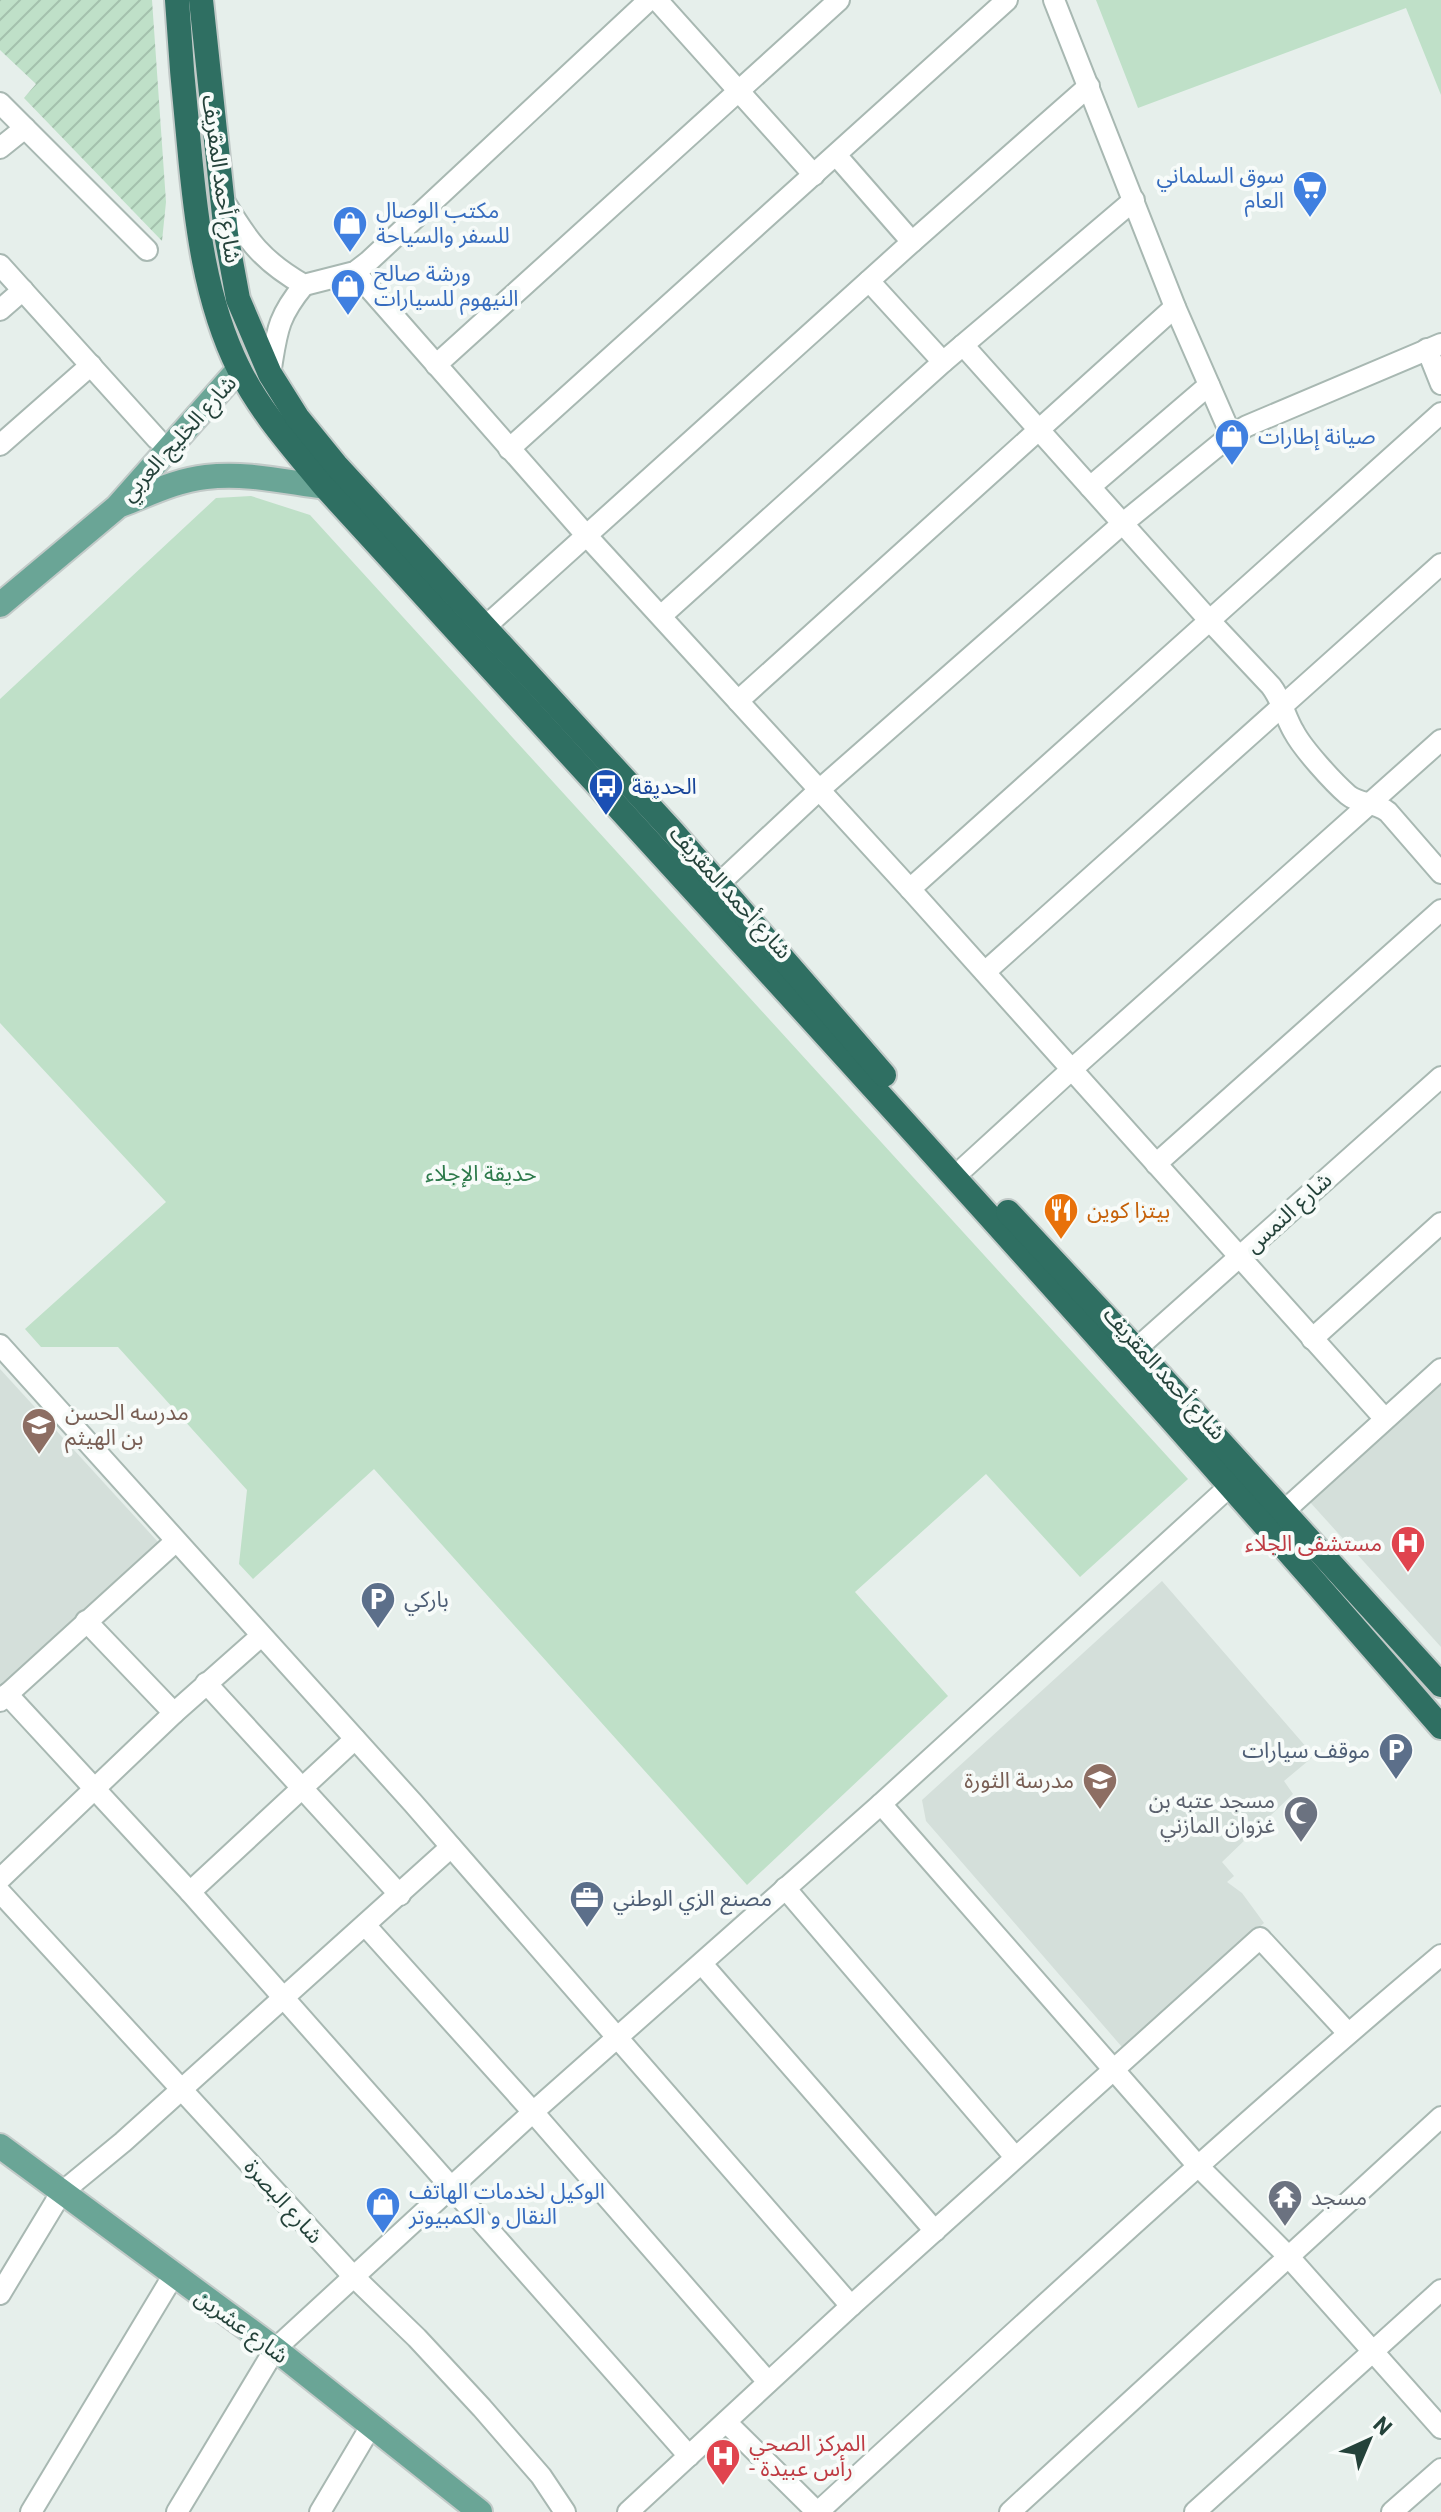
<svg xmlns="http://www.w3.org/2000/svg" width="1441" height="2512" font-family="Roboto,'Noto Sans Arabic',sans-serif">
  <defs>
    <pattern id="garden-furrows" width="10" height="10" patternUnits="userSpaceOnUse" patternTransform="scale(2)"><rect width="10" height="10" fill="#bfe0c8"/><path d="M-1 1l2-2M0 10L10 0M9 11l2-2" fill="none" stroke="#a4c1ad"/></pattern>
  </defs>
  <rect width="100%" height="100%" fill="#e6efeb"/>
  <g fill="#d4dfda">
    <polygon points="0,1369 158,1542 0,1687"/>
    <polygon points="1441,1382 1441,1647 1309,1501"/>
    <polygon points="1162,1581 1314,1756 1284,1781 1293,1794 1222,1862 1234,1876 1227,1882 1242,1893 1264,1923 1122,2047 926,1821 922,1800"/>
  </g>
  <g fill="#bfe0c8">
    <polygon points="1096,0 1441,0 1441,95 1406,8 1138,108"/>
    <polygon points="251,496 310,515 1188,1479 1080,1577 986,1474 855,1592 948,1696 747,1885 374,1469 253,1579 239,1564 247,1490 118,1347 41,1347 25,1329 166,1202 0,1023 0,699 216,498"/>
  </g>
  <polygon fill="url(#garden-furrows)" points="0,0 152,0 166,202 162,241 24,98 36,84 0,50"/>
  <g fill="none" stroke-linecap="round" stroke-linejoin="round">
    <g stroke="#a8b8b2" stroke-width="24">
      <g id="minor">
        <polyline points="657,0 814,175"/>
        <polyline points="1054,0 1175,307 1231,435"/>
        <polyline points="0,103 147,250"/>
        <polyline points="0,148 25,128"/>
        <polyline points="836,155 912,242"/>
        <path d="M 224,201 C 248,241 262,261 304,285 L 355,272 L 368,262 L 649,0"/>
        <polyline points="0,265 157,439"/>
        <polyline points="355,272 586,535 910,889 1385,1419"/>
        <polyline points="869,281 943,362"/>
        <polyline points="0,310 23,290"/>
        <path d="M 963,345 L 1209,620 L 1271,686 C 1282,700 1285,717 1294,732 C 1303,749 1333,782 1348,795 C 1360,805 1374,801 1388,812 L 1441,873"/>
        <polyline points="1427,349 1441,384"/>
        <polyline points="436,365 839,0"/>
        <path d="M 270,374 C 277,333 276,319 304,285"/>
        <polyline points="0,445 91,365"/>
        <polyline points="509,449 1007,0"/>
        <polyline points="1090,487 1209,385"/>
        <polyline points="661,616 943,362 1134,200"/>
        <polyline points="486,626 912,242 1089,86"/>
        <polyline points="738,701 1175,307"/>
        <polyline points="910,889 1441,413"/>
        <polyline points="709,893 818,791 1122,524 1231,435 1247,426 1441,344"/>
        <polyline points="985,972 1441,564"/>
        <polyline points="1156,1164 1441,910"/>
        <polyline points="965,1167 1071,1070 1441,740"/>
        <polyline points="1312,1339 1441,1223"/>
        <polyline points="0,1345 413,1803 851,2306"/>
        <polyline points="1136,1349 1441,1077"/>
        <polyline points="1283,1512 1441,1369"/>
        <polyline points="86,1621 174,1713"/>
        <polyline points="206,1683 400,1895"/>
        <polyline points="7,1694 190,1892 689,2456"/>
        <polyline points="0,1701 176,1541"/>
        <polyline points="881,1804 1198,2166 1288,2256 1441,2428"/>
        <polyline points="0,1879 174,1713 261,1636"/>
        <polyline points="785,1888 1015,2157"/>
        <polyline points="0,1892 353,2276 417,2338 482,2408 541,2476 565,2512"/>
        <polyline points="190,1892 355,1739"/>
        <polyline points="365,1925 533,2112 768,2382"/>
        <polyline points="702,1964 935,2231"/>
        <polyline points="0,2294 61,2193 123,2142 451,1847"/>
        <polyline points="726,2422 817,2512"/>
        <polyline points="31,2512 173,2276"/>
        <polyline points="177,2512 275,2349 533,2112 881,1804 1231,1485"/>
        <polyline points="320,2512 371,2426"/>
        <polyline points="628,2512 851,2306 1260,1938 1348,2033"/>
        <path d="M 818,2512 C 1024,2324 1228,2134 1441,1955"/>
        <polyline points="1010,2512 1441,2117"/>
        <polyline points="1195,2512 1441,2290"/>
        <polyline points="1392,2512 1441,2469"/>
      </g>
    </g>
    <g stroke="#c2cac8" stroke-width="28">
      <g id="major">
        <path d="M 123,504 C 149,494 177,480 206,477 C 246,472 286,482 325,487"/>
        <polyline points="0,605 117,507 239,369"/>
        <polyline points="0,2146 275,2349 480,2512"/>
      </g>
    </g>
    <g stroke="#c2cac8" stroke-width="28">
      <g id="highway">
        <path d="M 177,0 C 180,49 184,97 189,145 C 196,221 205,301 239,369 C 261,413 294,449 325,487 C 700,897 1077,1306 1441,1727"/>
        <polyline points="201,0 226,234 238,299 270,374 297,417 336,465 673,832 884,1075"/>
        <polyline points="1008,1212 1136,1349 1441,1685"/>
      </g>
    </g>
    <use href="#minor" stroke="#fff" stroke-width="20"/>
    <use href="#major" stroke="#6aa596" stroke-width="24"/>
    <use href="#highway" stroke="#2f6f62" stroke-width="24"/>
  </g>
  <defs>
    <g id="supermarket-pin" transform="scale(1.8)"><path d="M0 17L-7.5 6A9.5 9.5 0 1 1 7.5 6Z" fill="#3f7fe0" stroke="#f7fbf9"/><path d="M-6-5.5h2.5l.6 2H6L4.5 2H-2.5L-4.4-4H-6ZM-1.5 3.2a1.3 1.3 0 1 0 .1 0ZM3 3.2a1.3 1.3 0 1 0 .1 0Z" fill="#fff"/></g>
    <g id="shop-pin" transform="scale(1.8)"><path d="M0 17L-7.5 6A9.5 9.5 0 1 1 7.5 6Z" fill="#3f7fe0" stroke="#f7fbf9"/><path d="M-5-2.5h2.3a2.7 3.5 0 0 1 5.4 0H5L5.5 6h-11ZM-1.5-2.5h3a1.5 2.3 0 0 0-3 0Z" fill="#fff"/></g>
    <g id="bus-pin" transform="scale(1.8)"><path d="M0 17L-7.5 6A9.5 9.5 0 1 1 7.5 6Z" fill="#1a4fb4" stroke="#f7fbf9"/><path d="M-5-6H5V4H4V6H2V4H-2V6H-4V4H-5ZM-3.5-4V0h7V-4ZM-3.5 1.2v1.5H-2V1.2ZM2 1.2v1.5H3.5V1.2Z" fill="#fff"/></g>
    <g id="restaurant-pin" transform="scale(1.8)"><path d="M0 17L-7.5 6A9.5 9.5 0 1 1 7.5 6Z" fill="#e8710a" stroke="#f7fbf9"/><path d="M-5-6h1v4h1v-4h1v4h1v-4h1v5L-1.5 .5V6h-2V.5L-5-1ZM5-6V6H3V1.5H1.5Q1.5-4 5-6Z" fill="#fff"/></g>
    <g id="school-pin" transform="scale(1.8)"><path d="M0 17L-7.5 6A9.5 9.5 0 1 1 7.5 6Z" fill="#8d6e63" stroke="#f7fbf9"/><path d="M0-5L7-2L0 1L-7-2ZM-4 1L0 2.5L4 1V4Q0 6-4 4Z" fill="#fff"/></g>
    <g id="hospital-pin" transform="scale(1.8)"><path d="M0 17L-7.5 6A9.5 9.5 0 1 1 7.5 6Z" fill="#e0444e" stroke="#f7fbf9"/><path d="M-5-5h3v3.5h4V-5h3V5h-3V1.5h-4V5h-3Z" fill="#fff"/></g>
    <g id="parking-pin" transform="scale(1.8)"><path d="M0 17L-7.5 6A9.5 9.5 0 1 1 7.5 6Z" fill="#5c6f8a" stroke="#f7fbf9"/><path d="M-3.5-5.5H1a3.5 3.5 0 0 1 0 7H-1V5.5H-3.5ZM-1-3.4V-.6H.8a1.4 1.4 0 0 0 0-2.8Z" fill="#fff"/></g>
    <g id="mosque-pin" transform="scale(1.8)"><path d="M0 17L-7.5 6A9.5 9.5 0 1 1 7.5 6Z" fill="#6b7280" stroke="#f7fbf9"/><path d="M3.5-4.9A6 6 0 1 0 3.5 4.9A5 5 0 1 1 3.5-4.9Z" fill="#fff"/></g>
    <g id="office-pin" transform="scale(1.8)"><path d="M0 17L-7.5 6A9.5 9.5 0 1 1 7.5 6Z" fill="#5c6f8a" stroke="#f7fbf9"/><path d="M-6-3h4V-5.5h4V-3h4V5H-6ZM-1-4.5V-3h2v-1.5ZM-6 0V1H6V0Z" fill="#fff"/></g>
    <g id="temple-pin" transform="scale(1.8)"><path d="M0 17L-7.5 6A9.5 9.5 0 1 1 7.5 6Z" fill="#6b7280" stroke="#f7fbf9"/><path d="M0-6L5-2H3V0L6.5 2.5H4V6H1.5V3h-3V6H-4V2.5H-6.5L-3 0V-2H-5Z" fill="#fff"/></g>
  </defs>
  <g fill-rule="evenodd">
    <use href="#supermarket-pin" x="1310" y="188"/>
    <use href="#shop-pin" x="350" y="223"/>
    <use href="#shop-pin" x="348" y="286"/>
    <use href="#shop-pin" x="1232" y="436"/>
    <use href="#bus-pin" x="606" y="786"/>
    <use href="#restaurant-pin" x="1061" y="1210"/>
    <use href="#school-pin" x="39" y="1425"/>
    <use href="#hospital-pin" x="1408" y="1543"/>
    <use href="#parking-pin" x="378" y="1599"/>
    <use href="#parking-pin" x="1396" y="1750"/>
    <use href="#school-pin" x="1100" y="1780"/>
    <use href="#mosque-pin" x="1301" y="1813"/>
    <use href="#office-pin" x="587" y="1898"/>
    <use href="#temple-pin" x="1285" y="2197"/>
    <use href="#shop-pin" x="383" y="2204"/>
    <use href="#hospital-pin" x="723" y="2456"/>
  </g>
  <g text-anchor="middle" stroke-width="8" stroke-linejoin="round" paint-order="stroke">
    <g font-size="22" fill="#366cbe" stroke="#f7fbf9" text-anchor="start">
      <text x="1284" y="183" text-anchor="end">سوق السلماني<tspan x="1284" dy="25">العام</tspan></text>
      <text x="376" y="218">مكتب الوصال<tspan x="376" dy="25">للسفر والسياحة</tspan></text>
      <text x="374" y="281">ورشة صالح<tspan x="374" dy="25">النيهوم للسيارات</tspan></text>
      <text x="1258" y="444">صيانة إطارات</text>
      <text x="409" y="2199">الوكيل لخدمات الهاتف<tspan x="409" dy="25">النقال و الكمبيوتر</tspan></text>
    </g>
    <g font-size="22" fill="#24423a" stroke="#f7fbf9">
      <text transform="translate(222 179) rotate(82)" y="8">شارع أحمد المقريف</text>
      <text transform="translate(178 438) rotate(-48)" y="8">شارع الخليج العربي</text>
      <text transform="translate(731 892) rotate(48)" y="8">شارع أحمد المقريف</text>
      <text transform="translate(1288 1212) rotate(-42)" y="8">شارع النمس</text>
      <text transform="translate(1165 1373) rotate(48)" y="8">شارع أحمد المقريف</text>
      <text transform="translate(284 2201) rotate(48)" y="8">شارع البصرة</text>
      <text transform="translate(242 2326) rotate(36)" y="8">شارع عشرين</text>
    </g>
    <g font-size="22" fill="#164399" stroke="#f7fbf9" text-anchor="start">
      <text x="632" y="794">الحديقة</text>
    </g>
    <g font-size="22" fill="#2d7a4b" stroke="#f7fbf9">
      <text x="481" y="1181">حديقة الإجلاء</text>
    </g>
    <g font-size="22" fill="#c56008" stroke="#f7fbf9" text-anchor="start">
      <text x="1087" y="1218">بيتزا كوين</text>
    </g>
    <g font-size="22" fill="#785e54" stroke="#f7fbf9" text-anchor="start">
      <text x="65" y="1420">مدرسه الحسن<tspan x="65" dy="25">بن الهيثم</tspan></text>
      <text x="1074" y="1788" text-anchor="end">مدرسة الثورة</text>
    </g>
    <g font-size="22" fill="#be3a42" stroke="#f7fbf9" text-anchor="end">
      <text x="1382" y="1551">مستشفى الجلاء</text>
      <text x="749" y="2451" text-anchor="start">المركز الصحي<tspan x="749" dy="25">- رأس عبيدة</tspan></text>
    </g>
    <g font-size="22" fill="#4e5e75" stroke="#f7fbf9" text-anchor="start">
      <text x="404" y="1607">باركي</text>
      <text x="1370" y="1758" text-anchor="end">موقف سيارات</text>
      <text x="613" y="1906">مصنع الزي الوطني</text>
    </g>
    <g font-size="22" fill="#5b616d" stroke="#f7fbf9" text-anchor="end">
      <text x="1275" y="1808">مسجد عتبه بن<tspan x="1275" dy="25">غزوان المازني</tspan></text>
      <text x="1311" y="2205" text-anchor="start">مسجد</text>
    </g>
  </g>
  <g transform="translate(1369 2440) rotate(44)" stroke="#f7fbf9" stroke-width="6" paint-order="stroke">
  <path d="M0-6L14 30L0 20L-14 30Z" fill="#24423a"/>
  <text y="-12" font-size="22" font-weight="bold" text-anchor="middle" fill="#24423a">N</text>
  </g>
</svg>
